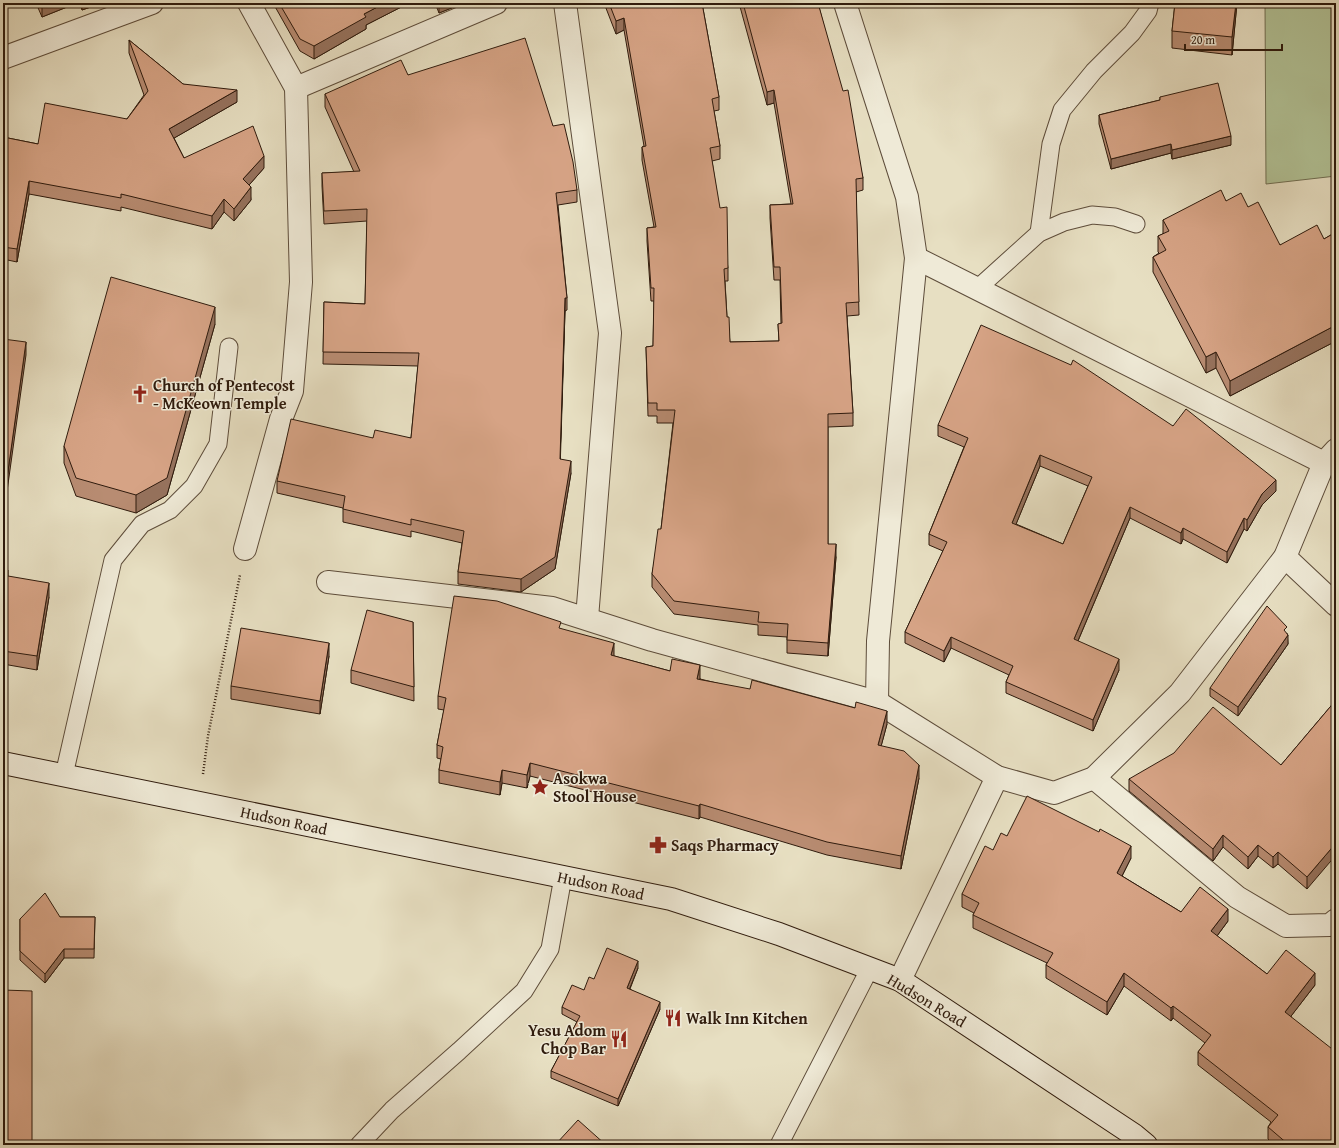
<svg xmlns="http://www.w3.org/2000/svg" width="1339" height="1148" font-family="'Gentium Book Plus',serif">
  <rect width="100%" height="100%" fill="#e7dfc2"/>
  <filter id="stains"><feTurbulence type="fractalNoise" baseFrequency=".005" numOctaves="4"/><feColorMatrix values="0 0 0 0 .2 0 0 0 0 .09 0 0 0 0 .02 0 0 0 .5 -.17"/></filter>
  <radialGradient id="worn" r=".72"><stop offset=".6" stop-color="#630" stop-opacity="0"/><stop offset="1" stop-color="#630" stop-opacity=".3"/></radialGradient>
  <polygon fill="#b2c296" stroke="#706e52" points="1265,3 1336,3 1336,176 1266,184"/>
  <g fill="none" stroke-linecap="round" stroke-linejoin="round">
    <g stroke="#5d4c3a" stroke-width="19">
      <g id="lane">
        <polyline points="1039,233 1051,144 1062,110 1094,71 1132,33 1148,11 1150,3"/>
        <polyline points="977,289 1039,233 1064,222 1092,215 1115,217 1136,224"/>
        <polyline points="64,775 113,560 142,524 170,510 194,486 218,444 229,347"/>
        <polyline points="359,1145 392,1110 459,1051 524,991 550,949 563,877"/>
        <polyline points="779,1145 870,968"/>
      </g>
    </g>
    <g stroke="#5d4c3a" stroke-width="24">
      <g id="street">
        <polyline points="565,3 610,333 587,618"/>
        <polyline points="845,3 907,197 916,258 878,641 877,702"/>
        <polyline points="3,58 152,3"/>
        <polyline points="296,88 496,3"/>
        <polyline points="916,258 1324,463"/>
        <polyline points="245,549 281,419 292,391 301,282 296,88 249,3"/>
        <polyline points="1285,557 1336,605"/>
        <polyline points="328,582 552,608 652,640 877,702 997,777 1054,793 1094,778 1180,693 1285,557 1324,463 1336,450"/>
        <polyline points="1094,778 1237,897 1286,926 1330,925 1336,920"/>
        <polyline points="900,980 997,777"/>
      </g>
    </g>
    <g stroke="#2f1b0d" stroke-width="24">
      <polyline id="secondary" points="3,763 671,899 779,934 900,980 1134,1135 1146,1145"/>
    </g>
    <polyline stroke="#2f1b0d" stroke-width="2.5" stroke-dasharray="1 2" stroke-linecap="butt" points="203,774 208,736 240,575"/>
    <use href="#lane" stroke="#efead7" stroke-width="17"/>
    <use href="#street" stroke="#efead7" stroke-width="22"/>
    <use href="#secondary" stroke="#efead7" stroke-width="22"/>
  </g>
  <g fill="#b88c72" stroke="#2f1b0d" fill-rule="evenodd">
    <polygon points="36,3 77,3 42,17"/>
    <polygon points="80,3 102,3 82,10"/>
    <polygon points="273,3 409,3 366,25 366,29 314,59 300,51"/>
    <polygon points="435,3 464,3 439,13"/>
    <polygon points="604,3 702,3 719,97 719,110 714,111 720,146 720,159 712,161 728,268 728,281 725,281 727,317 730,342 779,341 778,324 781,324 780,280 774,280 770,218 770,205 791,204 774,103 767,105 739,3 818,3 863,178 863,190 856,192 859,315 847,316 853,413 853,426 828,427 828,544 836,557 828,656 787,653 787,637 758,635 758,625 674,614 652,587 652,574 661,529 673,423 657,423 657,416 648,416 646,347 653,346 654,301 651,301 647,241 647,228 654,227 642,160 642,147 644,146 624,30 616,34"/>
    <polygon points="1175,3 1237,3 1232,55 1172,48 1172,31"/>
    <polygon points="129,40 183,84 237,102 174,138 184,158 264,168 249,185 251,200 234,221 224,212 212,229 121,207 121,211 29,194 17,262 3,259 3,137 38,144 127,119 144,95 129,53"/>
    <polygon points="408,75 553,126 577,190 577,202 558,205 567,298 567,310 565,311 560,459 571,473 555,569 521,592 458,584 458,572 462,543 411,531 411,537 343,522 343,508 277,493 277,481 373,438 411,438 418,366 323,364 324,302 365,304 367,221 324,224 322,186 322,173 354,172 325,107 325,94"/>
    <polygon points="1160,97 1231,145 1172,159 1171,153 1111,169 1099,124 1099,115 1160,100"/>
    <polygon points="1226,201 1248,207 1280,245 1324,239 1336,232 1336,341 1230,396 1216,368 1206,373 1153,272 1153,257 1159,253 1158,252 1158,236 1163,234 1163,220"/>
    <polygon points="215,324 167,495 136,513 76,496 64,463 64,446"/>
    <path d="M 938,425 L 1173,426 L 1276,491 L 1262,505 L 1247,531 L 1244,529 L 1227,563 L 1183,539 L 1181,544 L 1130,518 L 1078,641 L 1119,670 L 1093,731 L 1006,693 L 1006,682 L 1009,675 L 951,648 L 944,662 L 905,643 L 905,632 L 943,551 L 929,545 L 929,534 L 964,447 L 938,436 ZM 1040,466 L 1088,486 L 1063,544 L 1016,524 Z"/>
    <polygon points="3,569 8,577 49,597 37,670 3,664"/>
    <polygon points="413,622 414,701 351,683 351,670"/>
    <polygon points="561,629 614,656 670,671 700,678 700,679 887,724 881,746 919,778 901,869 827,855 700,817 699,819 530,776 527,788 502,783 500,795 439,783 439,770 441,759 437,758 437,745 444,710 438,709 438,696"/>
    <polygon points="1287,633 1288,644 1238,716 1210,696 1210,688"/>
    <polygon points="329,656 320,714 231,699 231,686"/>
    <polygon points="1336,700 1307,889 1278,864 1273,868 1258,856 1248,869 1223,847 1213,861 1129,791 1129,779 1281,765"/>
    <polygon points="1007,836 1131,858 1122,876 1181,912 1228,921 1217,936 1267,974 1315,985 1291,1016 1336,1145 1274,1145 1268,1139 1268,1127 1271,1122 1198,1065 1198,1052 1205,1043 1173,1018 1171,1021 1124,986 1107,1015 1046,978 1046,965 1047,963 973,928 973,915 974,913 962,907 962,894 993,850"/>
    <polygon points="60,917 95,917 94,958 64,958 45,983 20,960 20,919"/>
    <polygon points="638,968 630,989 660,1009 618,1106 551,1078 551,1071 577,1022 562,1014 562,1007 584,990 594,979"/>
  </g>
  <g fill="#96725d" stroke="#2f1b0d">
    <polygon points="51,3 77,3 42,17 42,7"/>
    <polygon points="82,3 102,3 82,10"/>
    <polygon points="385,3 409,3 366,25 366,29 314,59 314,46 364,14"/>
    <polygon points="439,3 464,3 439,13"/>
    <polygon points="1236,3 1237,3 1232,55 1232,37"/>
    <polygon points="624,18 624,30 616,34 616,21"/>
    <polygon points="237,90 237,102 169,141 169,129"/>
    <polygon points="774,90 774,103 767,105 767,92"/>
    <polygon points="1231,136 1231,145 1172,159 1172,150"/>
    <polygon points="1171,144 1171,153 1111,169 1111,159"/>
    <polygon points="264,156 264,168 243,192 243,179"/>
    <polygon points="29,181 29,194 17,262 17,249"/>
    <polygon points="251,187 251,200 234,221 234,209"/>
    <polygon points="224,199 224,212 212,229 212,216"/>
    <polygon points="565,298 565,311 560,471 560,459"/>
    <polygon points="215,307 215,324 167,495 136,513 136,495"/>
    <polygon points="1336,325 1336,341 1230,396 1230,381"/>
    <polygon points="26,342 26,355 3,520 3,507"/>
    <polygon points="1216,352 1216,368 1206,373 1206,357"/>
    <polygon points="1040,455 1040,466 1012,534 1012,523"/>
    <polygon points="571,461 571,473 555,569 521,592 521,579"/>
    <polygon points="1276,480 1276,491 1262,505 1247,531 1247,520 1262,494"/>
    <polygon points="1130,507 1130,518 1074,650 1074,639"/>
    <polygon points="1244,518 1244,529 1227,563 1227,552"/>
    <polygon points="1183,528 1183,539 1181,544 1181,533"/>
    <polygon points="836,544 836,557 828,656 828,643"/>
    <polygon points="49,583 49,597 37,670 37,656"/>
    <polygon points="1288,635 1288,644 1238,716 1238,707"/>
    <polygon points="951,637 951,648 944,662 944,651"/>
    <polygon points="329,643 329,656 320,714 320,701"/>
    <polygon points="614,643 614,656 611,668 611,655"/>
    <polygon points="1119,659 1119,670 1093,731 1093,720"/>
    <polygon points="700,665 700,678 697,692 697,679"/>
    <polygon points="887,711 887,724 878,758 878,745"/>
    <polygon points="530,763 530,776 527,788 527,775"/>
    <polygon points="919,765 919,778 901,869 901,856"/>
    <polygon points="502,770 502,783 500,795 500,782"/>
    <polygon points="700,804 700,817 699,819 699,806"/>
    <polygon points="1223,835 1223,847 1213,861 1213,849"/>
    <polygon points="1336,843 1336,855 1307,889 1307,877"/>
    <polygon points="1258,845 1258,856 1248,869 1248,857"/>
    <polygon points="1131,846 1131,858 1117,886 1117,873"/>
    <polygon points="1278,852 1278,864 1273,868 1273,857"/>
    <polygon points="1228,909 1228,921 1211,944 1211,931"/>
    <polygon points="64,949 64,958 45,983 45,974"/>
    <polygon points="638,961 638,968 627,995 627,988"/>
    <polygon points="1124,973 1124,986 1107,1015 1107,1002"/>
    <polygon points="1315,973 1315,985 1285,1024 1285,1012"/>
    <polygon points="660,1002 660,1009 618,1106 618,1099"/>
    <polygon points="1173,1006 1173,1018 1171,1021 1171,1008"/>
  </g>
  <g fill="#d6a385" stroke="#2f1b0d" fill-rule="evenodd">
    <polygon points="41,3 51,3 42,7"/>
    <polygon points="279,3 385,3 364,14 366,17 314,46 300,39"/>
    <polygon points="609,3 702,3 719,97 712,99 720,146 710,148 720,208 727,207 728,268 724,269 727,317 729,317 730,342 779,341 778,324 782,323 780,267 774,267 770,205 793,204 774,90 767,92 743,3 818,3 843,91 848,90 863,178 856,179 859,302 846,303 853,413 828,414 828,544 836,544 828,643 787,640 788,624 758,622 759,612 674,601 652,574 658,529 661,529 675,410 657,410 657,403 648,403 646,347 653,346 654,288 651,288 647,228 656,227 642,147 646,146 624,18 616,21"/>
    <polygon points="1175,3 1236,3 1232,37 1172,31"/>
    <polygon points="525,38 553,126 564,124 573,162 577,190 556,193 567,298 565,298 560,459 571,461 555,557 521,579 458,572 464,531 411,519 411,525 343,509 345,496 277,481 291,419 373,438 375,430 411,438 419,353 323,352 324,302 365,304 367,209 324,211 322,173 360,171 325,94 401,60 408,75"/>
    <polygon points="129,40 183,84 237,90 169,129 184,158 253,126 264,156 243,179 251,187 234,209 224,199 212,216 121,194 121,198 29,181 17,249 3,247 3,137 38,144 45,103 127,119 148,91"/>
    <polygon points="1218,83 1231,136 1172,150 1171,144 1111,159 1099,115 1160,100 1160,97"/>
    <polygon points="1221,190 1226,201 1241,193 1248,207 1258,202 1280,245 1317,225 1324,239 1336,232 1336,325 1230,381 1216,352 1206,357 1153,257 1166,250 1158,236 1169,231 1163,220"/>
    <polygon points="111,277 215,307 167,478 136,495 76,478 64,446"/>
    <path d="M 981,325 L 1071,365 L 1073,360 L 1173,426 L 1186,409 L 1276,480 L 1262,494 L 1247,520 L 1244,518 L 1227,552 L 1183,528 L 1181,533 L 1130,507 L 1074,639 L 1119,659 L 1093,720 L 1006,682 L 1013,666 L 951,637 L 944,651 L 905,632 L 947,542 L 929,534 L 968,438 L 938,425 ZM 1040,455 L 1092,477 L 1063,544 L 1012,523 Z"/>
    <polygon points="3,339 26,342 3,507"/>
    <polygon points="3,569 8,570 8,576 49,583 37,656 3,651"/>
    <polygon points="454,596 497,601 561,622 559,628 614,643 611,655 670,671 672,659 700,665 697,679 750,689 752,680 855,708 856,702 887,711 878,745 904,751 919,765 901,856 827,842 700,804 699,806 530,763 527,775 502,770 500,782 439,770 443,747 437,745 446,698 438,696"/>
    <polygon points="1267,606 1287,627 1284,630 1288,635 1238,707 1210,688"/>
    <polygon points="367,610 413,622 414,687 351,670"/>
    <polygon points="241,628 329,643 320,701 231,686"/>
    <polygon points="1336,700 1336,843 1307,877 1278,852 1273,857 1258,845 1248,857 1223,835 1213,849 1129,779 1174,753 1213,707 1281,765"/>
    <polygon points="1027,796 1099,832 1100,829 1131,846 1117,873 1181,912 1200,887 1228,909 1211,931 1267,974 1286,950 1315,973 1285,1012 1336,1052 1336,1145 1289,1145 1268,1127 1278,1115 1198,1052 1211,1035 1173,1006 1171,1008 1124,973 1107,1002 1046,965 1053,953 973,915 979,903 962,894 985,846 993,850 1001,833 1007,836"/>
    <polygon points="45,893 60,917 95,917 94,949 64,949 45,974 20,951 20,919"/>
    <polygon points="607,948 638,961 627,988 660,1002 618,1099 551,1071 580,1016 562,1007 572,985 584,990 589,977 594,979"/>
    <polygon points="3,990 32,991 32,1145 3,1145"/>
    <polygon points="578,1120 606,1145 557,1145 556,1144"/>
  </g>
  <defs>
    <g id="church-bare" transform="scale(1.38)"><path d="M-1.2-6h2.4v3.5h3.3v2.4h-3.3V6h-2.4V-.1h-3.3v-2.4h3.3Z" fill="#8f2418" stroke="#efead7" stroke-width="2.5" paint-order="stroke"/></g>
    <g id="sight-bare" transform="scale(1.38)"><path d="M0-6L1.8-2.2L6-1.7L2.9 1.2L3.7 5.4L0 3.3L-3.7 5.4L-2.9 1.2L-6-1.7L-1.8-2.2Z" fill="#8f2418" stroke="#efead7" stroke-width="2.5" paint-order="stroke"/></g>
    <g id="pharmacy-bare" transform="scale(1.38)"><path d="M-2-6h4v4h4v4h-4v4h-4v-4h-4v-4h4Z" fill="#8f2418" stroke="#efead7" stroke-width="2.5" paint-order="stroke"/></g>
    <g id="restaurant-bare" transform="scale(1.38)"><path d="M-5-6h1v4h1v-4h1v4h1v-4h1v5L-1.5 .5V6h-2V.5L-5-1ZM5-6V6H3V1.5H1.5Q1.5-4 5-6Z" fill="#8f2418" stroke="#efead7" stroke-width="2.5" paint-order="stroke"/></g>
  </defs>
  <g fill-rule="evenodd">
    <use href="#church-bare" x="140" y="394"/>
    <use href="#sight-bare" x="540" y="787"/>
    <use href="#pharmacy-bare" x="658" y="845"/>
    <use href="#restaurant-bare" x="673" y="1018"/>
    <use href="#restaurant-bare" x="619" y="1039"/>
  </g>
  <g text-anchor="middle" stroke-width="3" stroke-linejoin="round" paint-order="stroke">
    <g font-size="16" font-weight="bold" fill="#2f1b0d" stroke="#efead7" text-anchor="start">
      <text x="153" y="391">Church of Pentecost<tspan x="153" dy="18">- McKeown Temple</tspan></text>
      <text x="553" y="784">Asokwa<tspan x="553" dy="18">Stool House</tspan></text>
      <text x="671" y="851">Saqs Pharmacy</text>
      <text x="686" y="1024">Walk Inn Kitchen</text>
      <text x="606" y="1036" text-anchor="end">Yesu Adom<tspan x="606" dy="18">Chop Bar</tspan></text>
    </g>
    <g font-size="16" fill="#2f1b0d" stroke="#efead7">
      <text transform="translate(284 820) rotate(12)" y="6">Hudson Road</text>
      <text transform="translate(601 885) rotate(12)" y="6">Hudson Road</text>
      <text transform="translate(927 1000) rotate(31)" y="6">Hudson Road</text>
    </g>
  </g>
  <rect width="1339" height="1148" fill="none" stroke="#e7dfc2" stroke-width="16"/>
  <rect x="4" y="4" width="1331" height="1140" fill="none" stroke="#2f1b0d" stroke-width="2"/>
  <rect x="8" y="8" width="1323" height="1132" fill="none" stroke="#2f1b0d"/>
  <path d="M1185 44v6h97v-6" fill="none" stroke="#2f1b0d" stroke-width="2"/>
  <text x="1191" y="44" font-size="12" fill="#2f1b0d" stroke="#efead7" stroke-width="3" paint-order="stroke">20 m</text>
  <rect width="100%" height="100%" filter="url(#stains)"/>
  <rect width="100%" height="100%" fill="url(#worn)"/>
</svg>
